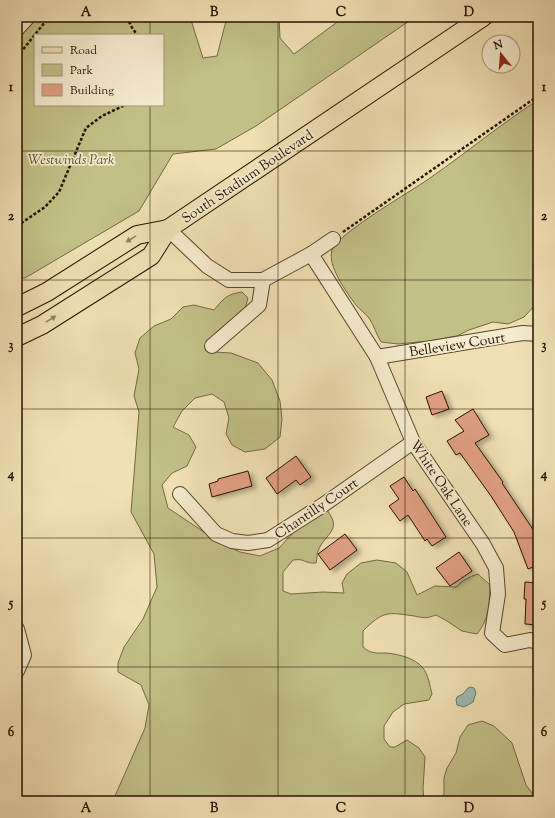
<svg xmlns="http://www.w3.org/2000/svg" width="555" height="818" font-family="'Sorts Mill Goudy',serif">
  <defs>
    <filter id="shadow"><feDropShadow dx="4.5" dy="2.5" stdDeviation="2" flood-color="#0004"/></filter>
  </defs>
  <rect width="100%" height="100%" fill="#f0e0b4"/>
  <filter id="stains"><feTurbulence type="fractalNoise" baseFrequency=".005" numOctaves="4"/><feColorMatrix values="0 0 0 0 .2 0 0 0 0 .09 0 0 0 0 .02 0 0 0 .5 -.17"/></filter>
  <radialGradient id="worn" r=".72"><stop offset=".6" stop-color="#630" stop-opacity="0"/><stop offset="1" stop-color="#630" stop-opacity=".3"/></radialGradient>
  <g fill="#c1c087" stroke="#746844" fill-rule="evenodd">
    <path d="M 28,17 L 190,17 L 203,58 L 217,56 L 227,17 L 279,17 L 280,38 L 294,54 L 344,17 L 415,17 L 256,126 L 216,149 L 173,154 L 139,211 L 25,278 L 17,278 L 17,29 ZM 35,35 L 163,35 L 163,105 L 35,105 Z"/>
    <path d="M 538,100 L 538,302 L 524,317 L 508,324 L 493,322 L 469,330 L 457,336 L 429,341 L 398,344 L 381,342 C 376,334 374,325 369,318 C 365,313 359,309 356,305 C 347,293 327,266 332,250 C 338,233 412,191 430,178 C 466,153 501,124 538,100 Z"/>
    <path d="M 242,292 L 248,298 L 245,309 L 204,346 L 214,352 L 231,353 L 258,363 L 272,380 L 280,401 L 282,419 L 280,437 L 265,449 L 245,452 L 232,445 L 226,434 L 229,418 L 224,402 L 212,394 L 195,398 L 182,411 L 173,427 L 189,435 L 196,447 L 187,466 L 172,473 L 162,485 L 168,508 L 222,544 L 240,552 L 260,556 L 279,548 L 292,534 L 304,518 L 327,510 C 343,531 325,533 318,551 C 317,554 317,559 316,563 C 305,564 305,558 293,560 L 283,572 L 283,591 L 291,594 L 323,592 L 344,593 L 342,583 L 347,574 L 361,563 L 377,560 L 396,563 L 407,572 L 417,595 L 435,586 L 456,587 C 463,580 469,577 478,574 L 490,585 C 489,605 490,617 477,634 L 462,631 L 447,621 L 436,615 C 425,619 425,618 414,616 C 387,612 383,611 363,631 L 363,647 C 371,654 376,653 386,653 C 398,654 415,658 423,668 C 428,674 430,686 432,694 L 429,700 L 404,704 L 393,712 L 384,726 L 384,739 L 390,747 L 395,747 L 407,740 L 419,748 L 425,757 L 423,789 L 424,801 L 116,801 L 115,796 L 145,728 L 149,705 L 141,685 L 118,672 L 118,663 L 124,647 L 143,619 L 157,587 L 154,554 L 131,512 L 139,412 L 134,396 L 139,369 L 135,353 L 140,338 L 154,326 L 171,319 L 183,307 L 194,305 L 214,310 C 223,299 227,294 242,292 Z"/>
    <polygon points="482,721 494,726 512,743 526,785 538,801 439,801 444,794 444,778 447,768 456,753 460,737 468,725"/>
  </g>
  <polygon fill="#9dbbb6" stroke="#6d776d" points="471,687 474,688 476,693 473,702 464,707 457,705 456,700 457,697 463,694 468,688"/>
  <g fill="#e19f83" stroke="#261000" filter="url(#shadow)">
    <polygon points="442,391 449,409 432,415 426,397"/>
    <polygon points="473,409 489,435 475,443 503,482 502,483 538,537 538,565 528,569 514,532 491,496 460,453 456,455 447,441 464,431 455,420"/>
    <polygon points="296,456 311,477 300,485 296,480 277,494 266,478"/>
    <polygon points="248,471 252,486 212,497 209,484 218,481 218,479"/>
    <polygon points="404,477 413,491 415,489 446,537 432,546 427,539 425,541 408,515 400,521 389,506 399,499 390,486"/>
    <polygon points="345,534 357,550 330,570 318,554"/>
    <polygon points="459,552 472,571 450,586 436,568"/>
    <polygon points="525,582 538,583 538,625 525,624 526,599 524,599"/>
  </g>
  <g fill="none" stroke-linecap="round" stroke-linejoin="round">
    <g stroke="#58442d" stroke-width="16">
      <g id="minor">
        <polyline points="17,29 28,17"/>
        <polyline points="168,229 207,266 229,280 263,280"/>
        <polyline points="311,254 377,357 413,442 483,544 496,568 498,594 492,633 505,645 530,640 538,642"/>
        <polyline points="212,346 259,305 263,280 311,254 333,239"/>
        <polyline points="377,357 523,333 538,334"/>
        <polyline points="180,494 216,534 232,541 248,543 268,540 323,505 413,442"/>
        <polyline points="17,629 24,655 17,671"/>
      </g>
    </g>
    <g stroke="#261000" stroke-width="20">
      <g id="major">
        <polyline points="17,307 47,292 137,235 168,229"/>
        <polyline points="17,337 42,325 151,256 168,229 483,17"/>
      </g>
    </g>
    <g stroke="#261000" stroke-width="2.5" stroke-dasharray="3 2" stroke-linecap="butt">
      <polyline points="127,17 131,26 137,35"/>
      <polyline points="17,57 49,17"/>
      <polyline points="17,226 45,207 59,192 86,128 102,116 125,105"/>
      <polyline points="343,232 538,96"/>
    </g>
    <use href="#minor" stroke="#f5ebce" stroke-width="14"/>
    <use href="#major" stroke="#f0e0b4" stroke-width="18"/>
  </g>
  <defs><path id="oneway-solid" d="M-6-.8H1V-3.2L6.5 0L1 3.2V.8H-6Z"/></defs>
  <g fill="#958263">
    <use href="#oneway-solid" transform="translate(131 239) rotate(148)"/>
    <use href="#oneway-solid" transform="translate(51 319) rotate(-32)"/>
  </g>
  <path fill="none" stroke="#261000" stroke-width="1" stroke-opacity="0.55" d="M 150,17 L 150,35M 278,17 L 278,801M 405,17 L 405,801M 150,105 L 150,801M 17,151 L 538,151M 17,280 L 538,280M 17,409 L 538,409M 17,538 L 538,538M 17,667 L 538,667"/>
  <g text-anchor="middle" stroke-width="3.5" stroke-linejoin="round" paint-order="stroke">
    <g font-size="14" font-style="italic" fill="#5c4e2f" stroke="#f5ebce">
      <text x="71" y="164">Westwinds Park</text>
    </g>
    <g font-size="14" fill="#261000" stroke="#f5ebce">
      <text transform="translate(247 176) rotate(-34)" y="5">South Stadium Boulevard</text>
      <text transform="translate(457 344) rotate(-9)" y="5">Belleview Court</text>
      <text transform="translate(442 483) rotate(56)" y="5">White Oak Lane</text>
      <text transform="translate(316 508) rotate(-34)" y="5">Chantilly Court</text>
    </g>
  </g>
  <rect width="555" height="818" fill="none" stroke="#f0e0b4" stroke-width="44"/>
  <rect x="34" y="34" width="130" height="72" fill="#f5ebce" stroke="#a2937c"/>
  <rect x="42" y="47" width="20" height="6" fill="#f0e0b4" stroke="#a2937c"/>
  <text x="70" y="54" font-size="12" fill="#261000">Road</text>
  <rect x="42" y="64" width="20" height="12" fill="#c1c087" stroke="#a2937c"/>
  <text x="70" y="74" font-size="12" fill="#261000">Park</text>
  <rect x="42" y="84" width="20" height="12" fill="#e19f83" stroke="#a2937c"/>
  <text x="70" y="94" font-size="12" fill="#261000">Building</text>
  <g transform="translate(501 54) rotate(343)"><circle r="19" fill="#f5ebce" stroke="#a2937c"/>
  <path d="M0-3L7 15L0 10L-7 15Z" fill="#8f2418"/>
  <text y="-6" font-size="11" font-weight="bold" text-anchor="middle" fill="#261000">N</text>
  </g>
  <rect x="22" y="22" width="511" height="774" fill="none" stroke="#261000" stroke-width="1.5"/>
  <g font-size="13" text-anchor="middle" font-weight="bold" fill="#261000">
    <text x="86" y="16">A</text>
    <text x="214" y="16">B</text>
    <text x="341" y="16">C</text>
    <text x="469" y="16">D</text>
    <text x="11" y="91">1</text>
    <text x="544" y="91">1</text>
    <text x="11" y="220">2</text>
    <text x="544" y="220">2</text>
    <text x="11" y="349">3</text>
    <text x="544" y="349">3</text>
    <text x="11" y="478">4</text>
    <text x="544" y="478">4</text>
    <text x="11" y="607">5</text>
    <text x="544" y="607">5</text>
    <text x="11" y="736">6</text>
    <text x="544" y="736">6</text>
    <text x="86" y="812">A</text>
    <text x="214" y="812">B</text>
    <text x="341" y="812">C</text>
    <text x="469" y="812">D</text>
  </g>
  <rect width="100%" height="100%" filter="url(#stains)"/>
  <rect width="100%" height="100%" fill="url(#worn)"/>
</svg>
